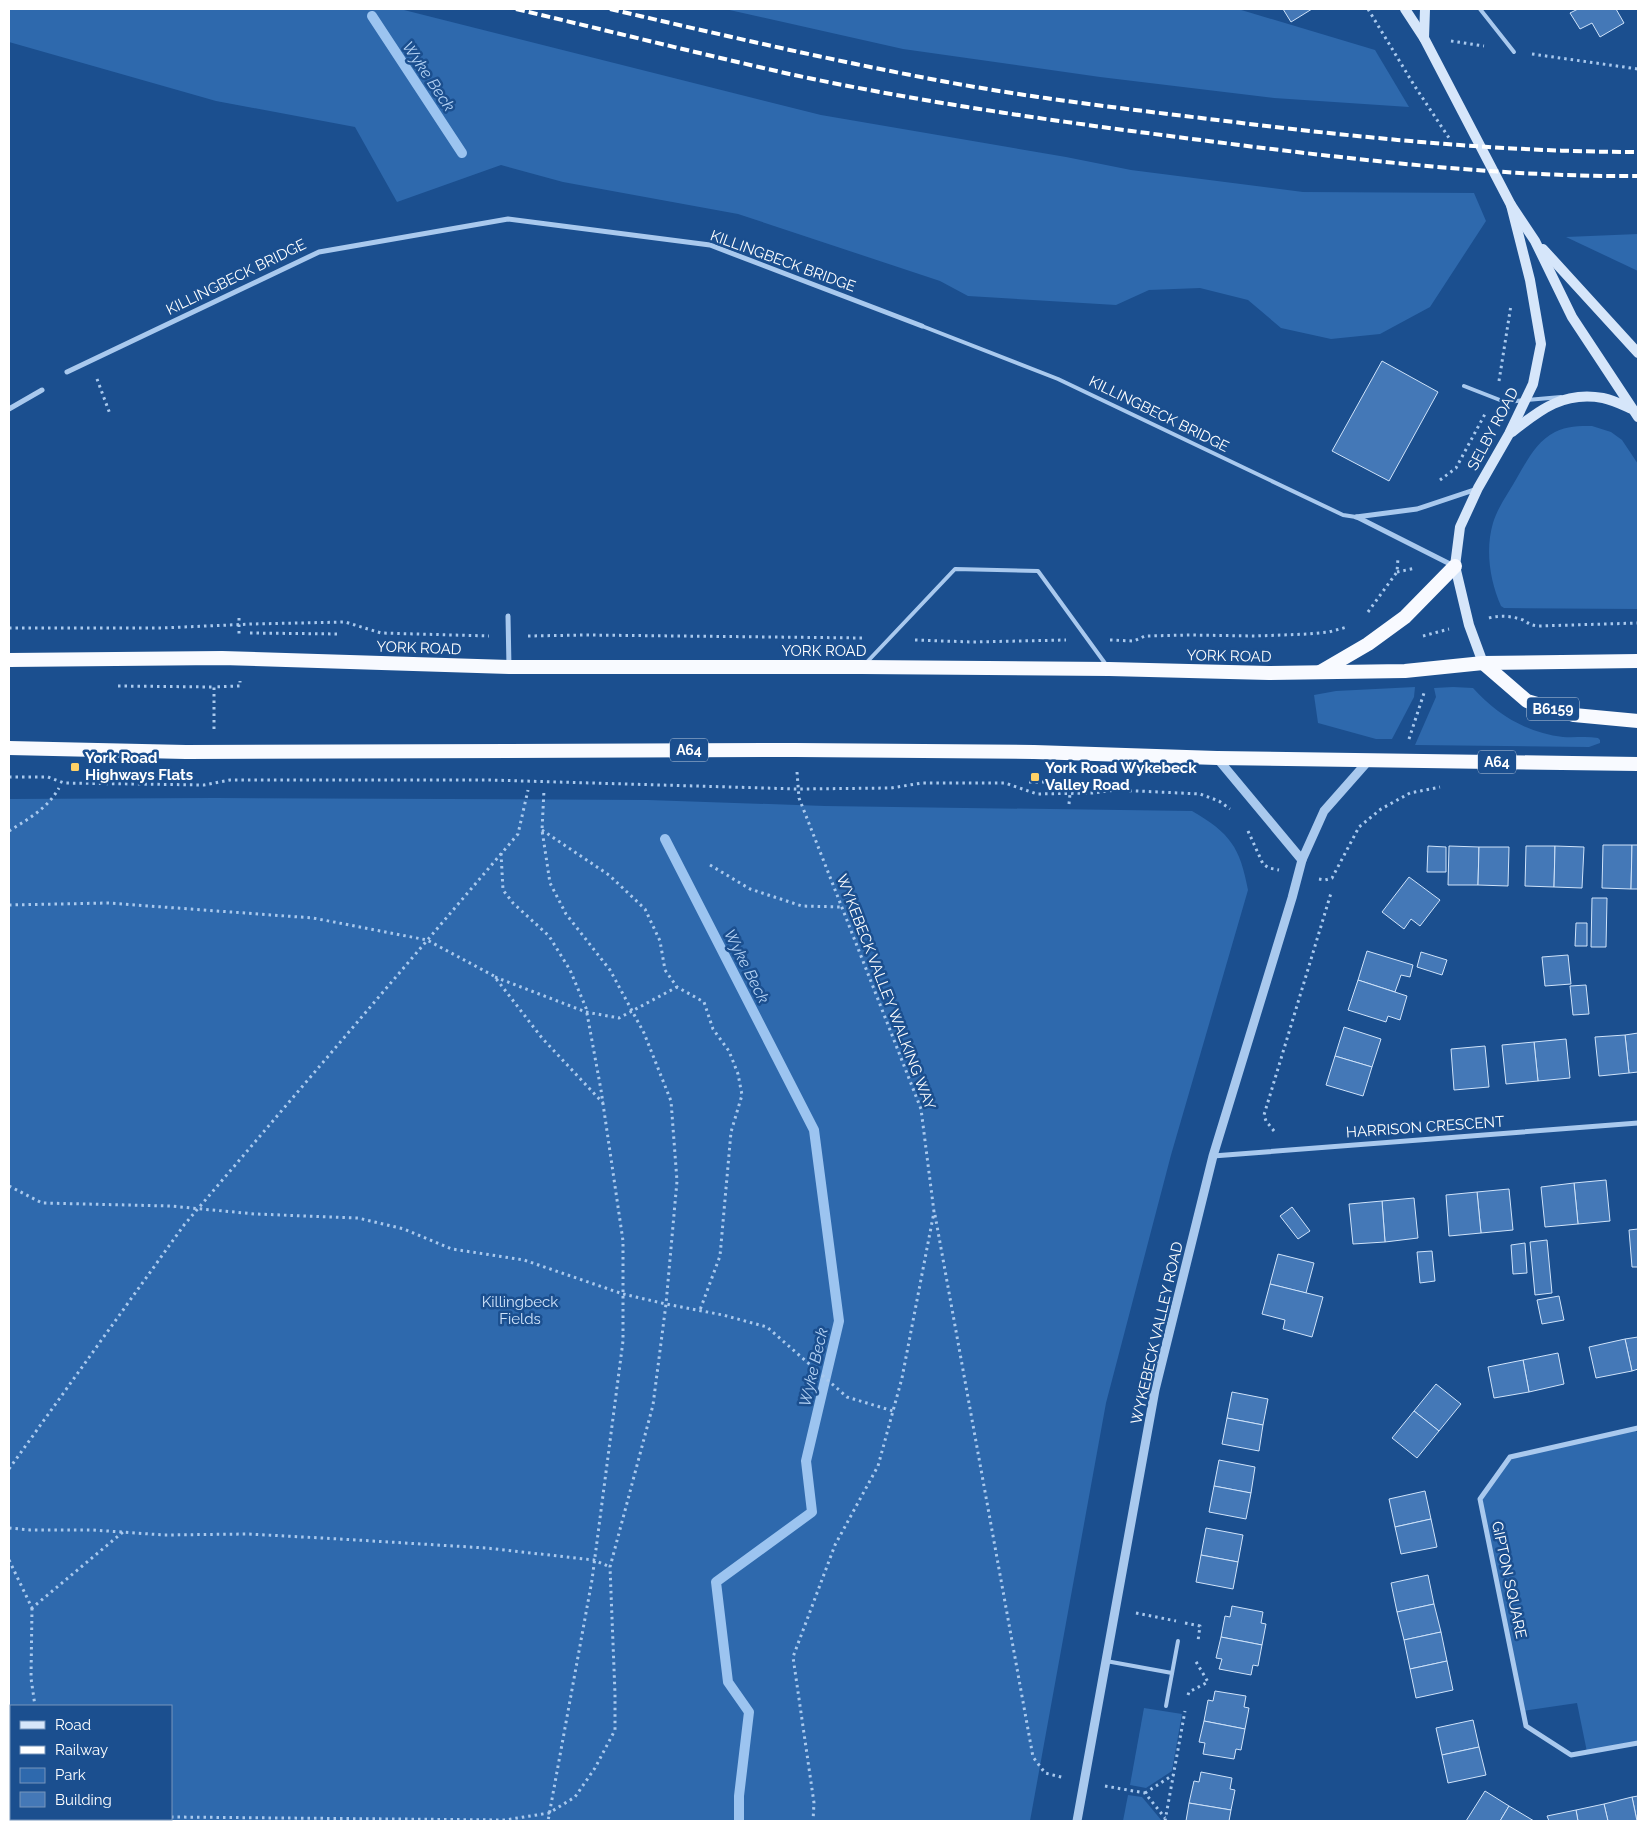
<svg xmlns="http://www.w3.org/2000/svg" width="1647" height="1830" font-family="Raleway,sans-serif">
  <rect width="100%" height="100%" fill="#1b4f8f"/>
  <g fill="#2e69ad" fill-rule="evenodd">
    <polygon points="9,9 400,9 821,115 1066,157 1131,170 1303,192 1474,193 1486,221 1430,307 1380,334 1331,339 1281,328 1248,300 1200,288 1149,290 1116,305 968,296 940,281 738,214 563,182 501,165 397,202 355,127 216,101 9,42"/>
    <polygon points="725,9 1238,9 1375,50 1409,107 1274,98 1100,77 903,49"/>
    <polygon points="1638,234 1638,271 1566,237"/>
    <path d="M 1592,426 L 1611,432 L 1622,440 L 1638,464 L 1638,609 L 1504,608 L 1501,606 C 1490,581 1485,550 1493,523 C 1498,506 1510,491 1518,476 C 1528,459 1537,441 1555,432 C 1567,426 1579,426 1592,426 Z"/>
    <polygon points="1415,687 1414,697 1392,739 1376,739 1318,723 1314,695 1336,691"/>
    <path d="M 1453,687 L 1473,688 C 1496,714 1527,733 1563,737 C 1574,738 1586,736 1598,738 L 1600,740 L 1600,743 L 1589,747 L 1415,745 L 1436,697 L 1434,688 Z"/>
    <path d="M 215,798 L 648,800 L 825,806 L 1192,811 C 1230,833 1240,847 1248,890 L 1171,1155 L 1106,1403 L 1030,1821 L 9,1821 L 9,799 ZM 11,1706 L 171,1706 L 171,1819 L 11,1819 Z"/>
    <polygon points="1633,1429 1638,1433 1638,1743 1587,1752 1577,1703 1523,1711 1480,1499 1510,1457"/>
    <polygon points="1144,1708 1182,1714 1172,1771 1146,1788 1130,1785"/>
    <polygon points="1128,1795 1142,1797 1162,1821 1123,1821"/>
  </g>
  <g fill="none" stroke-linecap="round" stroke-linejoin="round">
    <g stroke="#9cc4f0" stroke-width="10">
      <polyline points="372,16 462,153"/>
      <polyline points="665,839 814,1130 839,1321 806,1461 812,1512 716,1582 728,1682 749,1712 739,1796 739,1821"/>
    </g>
  </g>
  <g fill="#4478b7" stroke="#cfe3fa">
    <polygon points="1283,9 1312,9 1291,22"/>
    <polygon points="1578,9 1616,9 1624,23 1600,37 1592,23 1580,29 1570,13"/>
    <polygon points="1382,361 1438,392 1389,481 1332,451"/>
    <polygon points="1603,845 1632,845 1631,889 1602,888"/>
    <polygon points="1632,845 1638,845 1638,889 1631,889"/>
    <polygon points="1428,846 1446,847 1446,872 1427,872"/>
    <polygon points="1449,846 1479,847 1478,885 1448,885"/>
    <polygon points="1526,846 1555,846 1554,887 1525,886"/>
    <polygon points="1555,846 1584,847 1582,888 1554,887"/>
    <polygon points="1479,847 1509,847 1508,886 1478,885"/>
    <polygon points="1409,877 1440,900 1420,926 1411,919 1404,929 1382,912"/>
    <polygon points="1592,898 1607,898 1606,947 1591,947"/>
    <polygon points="1576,923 1587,923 1587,946 1575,946"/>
    <polygon points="1367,951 1413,965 1410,977 1401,975 1395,992 1358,980"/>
    <polygon points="1421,952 1447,960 1442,975 1417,967"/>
    <polygon points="1568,955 1571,984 1545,986 1542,957"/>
    <polygon points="1358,980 1407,996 1400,1020 1388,1016 1386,1022 1348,1010"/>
    <polygon points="1586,985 1589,1014 1573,1015 1570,986"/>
    <polygon points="1344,1027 1381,1039 1372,1067 1335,1056"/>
    <polygon points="1638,1033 1638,1072 1629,1073 1625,1035"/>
    <polygon points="1625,1035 1629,1073 1599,1076 1595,1037"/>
    <polygon points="1566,1039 1570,1078 1538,1081 1534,1042"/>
    <polygon points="1534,1042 1538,1081 1506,1084 1502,1045"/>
    <polygon points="1485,1046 1489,1087 1454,1090 1451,1049"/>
    <polygon points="1335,1056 1372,1067 1363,1096 1326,1085"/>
    <polygon points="1606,1180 1610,1221 1578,1224 1574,1183"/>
    <polygon points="1574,1183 1578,1224 1545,1227 1541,1187"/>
    <polygon points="1509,1189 1513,1230 1481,1233 1477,1192"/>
    <polygon points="1477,1192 1481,1233 1449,1236 1446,1195"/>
    <polygon points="1414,1198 1418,1238 1385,1242 1382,1201"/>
    <polygon points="1382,1201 1385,1242 1353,1244 1349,1204"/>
    <polygon points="1292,1207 1310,1231 1298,1239 1280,1216"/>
    <polygon points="1638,1229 1638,1267 1632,1267 1629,1230"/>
    <polygon points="1547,1240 1552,1293 1535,1295 1530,1242"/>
    <polygon points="1525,1243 1527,1273 1513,1274 1511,1245"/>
    <polygon points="1432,1251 1435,1281 1420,1283 1417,1252"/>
    <polygon points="1278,1254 1314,1263 1306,1293 1270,1284"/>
    <polygon points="1270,1284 1323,1297 1312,1337 1283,1329 1285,1320 1262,1314"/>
    <polygon points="1559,1296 1564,1320 1542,1324 1537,1300"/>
    <polygon points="1638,1337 1638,1369 1632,1371 1625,1339"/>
    <polygon points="1625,1339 1632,1371 1596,1378 1589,1347"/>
    <polygon points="1558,1353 1564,1384 1529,1392 1523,1360"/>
    <polygon points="1523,1360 1529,1392 1494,1398 1488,1367"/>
    <polygon points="1436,1384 1461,1404 1439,1431 1414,1411"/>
    <polygon points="1232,1392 1268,1399 1263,1425 1227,1418"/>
    <polygon points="1414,1411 1439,1431 1417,1458 1392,1438"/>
    <polygon points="1227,1418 1263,1425 1259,1451 1222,1444"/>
    <polygon points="1219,1460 1255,1467 1251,1493 1214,1486"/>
    <polygon points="1214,1486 1251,1493 1246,1519 1209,1512"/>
    <polygon points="1425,1491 1431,1519 1395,1527 1389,1499"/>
    <polygon points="1431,1519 1437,1547 1401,1554 1395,1527"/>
    <polygon points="1206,1528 1243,1535 1238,1562 1201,1555"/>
    <polygon points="1201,1555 1238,1562 1233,1589 1196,1582"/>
    <polygon points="1428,1575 1434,1604 1397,1612 1391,1583"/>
    <polygon points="1434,1604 1441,1632 1404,1640 1397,1612"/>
    <polygon points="1232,1606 1263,1612 1261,1623 1266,1624 1262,1645 1221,1637 1225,1616 1230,1617"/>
    <polygon points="1441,1632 1447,1661 1410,1669 1404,1640"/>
    <polygon points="1221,1637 1262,1645 1258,1666 1253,1665 1251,1675 1219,1669 1222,1659 1216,1658"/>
    <polygon points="1447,1661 1453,1690 1416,1698 1410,1669"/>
    <polygon points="1215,1691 1246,1696 1244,1707 1249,1708 1245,1729 1204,1721 1208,1700 1213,1701"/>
    <polygon points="1473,1720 1479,1747 1442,1755 1436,1728"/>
    <polygon points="1204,1721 1245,1729 1241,1750 1236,1749 1234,1759 1203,1754 1205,1743 1199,1742"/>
    <polygon points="1479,1747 1486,1775 1448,1783 1442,1755"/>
    <polygon points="1201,1772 1232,1778 1230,1789 1235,1790 1231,1810 1189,1803 1194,1781 1199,1782"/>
    <polygon points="1485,1791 1509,1806 1500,1821 1466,1821"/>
    <polygon points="1638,1796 1638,1821 1637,1821 1632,1797"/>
    <polygon points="1632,1797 1637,1821 1608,1821 1604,1804"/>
    <polygon points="1189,1803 1231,1810 1229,1821 1186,1821"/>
    <polygon points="1604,1804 1608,1821 1578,1821 1576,1810"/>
    <polygon points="1509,1806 1534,1821 1500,1821"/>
    <polygon points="1576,1810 1578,1821 1549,1821 1547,1816"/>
  </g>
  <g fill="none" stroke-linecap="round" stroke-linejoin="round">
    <g stroke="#a9c9ee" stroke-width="3" stroke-dasharray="2.5 4" stroke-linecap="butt">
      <polyline points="1368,9 1414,85 1451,141"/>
      <polyline points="1451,41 1484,46"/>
      <polyline points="1532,54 1638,69"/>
      <polyline points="97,379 110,414"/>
      <polyline points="1499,381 1511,305"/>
      <polyline points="1440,480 1456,468 1485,414"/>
      <polyline points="1397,572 1416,568"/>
      <polyline points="1368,612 1397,572 1398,558"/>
      <polyline points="239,618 239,634"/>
      <path d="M 1489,618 C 1500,615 1512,616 1523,620 C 1528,623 1532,626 1539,626 L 1638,623"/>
      <polyline points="9,628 161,628 252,624 345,622 381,633 489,636"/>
      <polyline points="250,633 341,634"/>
      <polyline points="528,636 585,635 864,638"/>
      <polyline points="1423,636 1449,629"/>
      <polyline points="915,640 972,642 1066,640"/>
      <polyline points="1110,640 1134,641 1145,636 1191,635 1255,636 1308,634 1329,632 1347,627"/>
      <polyline points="118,686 214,687"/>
      <polyline points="214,729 214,687 240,686 240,681"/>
      <polyline points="1409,739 1424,693"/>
      <polyline points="797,772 799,798 921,1109 934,1212 902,1378 878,1466 835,1545 793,1657 814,1803 813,1821"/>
      <polyline points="9,777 48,777 64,783 204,785 230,780 489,780 798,789 891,788 922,783 1005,783 1037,794 1093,793 1116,790 1200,794 1219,801 1230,809"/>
      <polyline points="1029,782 1106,782"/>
      <polyline points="1069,804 1071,783"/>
      <polyline points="542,830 609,875 645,909 660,941 665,970 677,987 704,1002 713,1029 729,1051 738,1074 742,1095 731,1132 720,1256 700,1310"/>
      <path d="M 9,831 C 28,819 47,809 59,788"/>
      <polyline points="1248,831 1263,864 1269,868 1279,870"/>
      <polyline points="501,853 503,890 513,903 549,936 570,970 586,1008 601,1090 623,1241 623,1341 592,1580 548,1821"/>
      <polyline points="710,865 750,889 802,906 842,907"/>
      <polyline points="1319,879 1325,880 1332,878 1359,827 1381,809 1410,793 1440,787"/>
      <polyline points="9,905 108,903 313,918 427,940 494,976 542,1038 603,1103"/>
      <polyline points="495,977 586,1012 619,1018 677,987"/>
      <polyline points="1274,1131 1266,1121 1264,1115 1331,893"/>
      <polyline points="9,1186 42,1203 170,1206 255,1214 358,1218 404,1229 452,1249 524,1260 623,1294 666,1304 723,1315 767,1327 847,1397 893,1411"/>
      <polyline points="935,1215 1033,1757 1045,1773 1065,1778"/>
      <polyline points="9,1469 184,1225 518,834 528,790"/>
      <polyline points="9,1528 30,1530 93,1530 164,1535 248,1534 340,1539 486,1548 594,1560 610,1567"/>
      <polyline points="9,1560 32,1608 123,1532"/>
      <polyline points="32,1608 31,1678 35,1706"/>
      <polyline points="1136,1613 1176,1621"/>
      <polyline points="1185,1623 1200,1626 1198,1641"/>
      <polyline points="1188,1695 1189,1692 1208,1682 1195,1660"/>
      <polyline points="1105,1786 1145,1793 1165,1818"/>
      <polyline points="1145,1793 1173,1775"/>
      <polyline points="9,1814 11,1814"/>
      <polyline points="171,1817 505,1820 549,1813 575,1797 595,1768 615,1730 615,1694 610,1567 653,1405 666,1304 677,1181 671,1101 644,1033 610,970 566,914 550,883 542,830 544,790"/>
      <polyline points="52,1819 52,1821"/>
      <polyline points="1165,1821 1185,1711"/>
    </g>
    <g stroke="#a9c9ee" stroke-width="4">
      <polyline points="1480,9 1514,52"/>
      <polyline points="922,326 1058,379 1343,515 1356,517"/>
      <polyline points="1464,386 1505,402 1561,397"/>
      <polyline points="867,662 955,569 1038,571 1107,666"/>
      <polyline points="1106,1661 1172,1673"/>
      <polyline points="1166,1706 1178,1641"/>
    </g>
    <g stroke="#a9c9ee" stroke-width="5">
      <polyline points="67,372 319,252 508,219 710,245 922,326"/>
      <polyline points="9,409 42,390"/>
      <polyline points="1356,517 1417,509 1477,489"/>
      <polyline points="1357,517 1454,566"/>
      <polyline points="508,616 509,667"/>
      <polyline points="1213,1156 1638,1123"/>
      <polyline points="1638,1428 1510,1457 1480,1499 1526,1726 1571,1755 1638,1743"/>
    </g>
    <g stroke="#a9c9ee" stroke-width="9">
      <polyline points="1217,758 1302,860"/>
      <polyline points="1077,1821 1155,1390 1213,1156 1292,898 1302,860 1324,811 1369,760"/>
    </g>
    <g stroke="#d6e6fa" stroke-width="10">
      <polyline points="1405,9 1424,38 1511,205 1535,241 1572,317 1638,417"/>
      <polyline points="1424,38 1425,9"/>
      <polyline points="1543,249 1638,353"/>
      <path d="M 1512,432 C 1541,409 1564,391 1603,398 C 1613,400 1623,405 1632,409"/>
      <polyline points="1483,663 1469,625 1455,566 1460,527 1478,488 1509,434 1533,384 1541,344 1530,280 1511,205"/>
    </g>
    <g stroke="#f8faff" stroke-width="14">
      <polyline points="9,660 222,658 509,667 862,667 1109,669 1269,673 1405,671 1483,663 1638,661"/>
      <polyline points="1483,663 1527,701 1574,715 1638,721"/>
      <polyline points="1320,672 1368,644 1405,617 1455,566"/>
      <polyline points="9,748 186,752 796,750 1034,752 1217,758 1638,764"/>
    </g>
    <g stroke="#fff" stroke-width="4" stroke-dasharray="9 4" stroke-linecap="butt">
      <path d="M 516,9 C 609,31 701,54 794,75 C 949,108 1106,128 1263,148 C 1387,163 1513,177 1638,176"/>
      <path d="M 610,9 C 722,35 834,61 947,82 C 1050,101 1154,112 1258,125 C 1384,140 1511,152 1638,152"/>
    </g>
  </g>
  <g fill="#ffd166" stroke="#1b4f8f" stroke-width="2">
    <rect x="70" y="762" width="10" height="10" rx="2.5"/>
    <rect x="1030" y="772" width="10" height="10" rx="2.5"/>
  </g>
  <g text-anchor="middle" stroke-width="5" stroke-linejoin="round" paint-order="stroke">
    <g fill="#1b4f8f" stroke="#bbcadd" stroke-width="1">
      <rect x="1527" y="697.5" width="52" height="23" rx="4"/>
      <rect x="670" y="738.5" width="38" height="23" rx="4"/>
      <rect x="1478" y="750.5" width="38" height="23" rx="4"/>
    </g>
    <g font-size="14" font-weight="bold" fill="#fff">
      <text x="1553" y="714">B6159</text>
      <text x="689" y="755">A64</text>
      <text x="1497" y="767">A64</text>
    </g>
    <g font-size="15" fill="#fff" stroke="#1b4f8f">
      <text transform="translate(783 261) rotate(20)" y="5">KILLINGBECK BRIDGE</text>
      <text transform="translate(236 277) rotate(-26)" y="5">KILLINGBECK BRIDGE</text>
      <text transform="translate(1159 414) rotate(26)" y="5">KILLINGBECK BRIDGE</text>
      <text transform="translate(1493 429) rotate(-62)" y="5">SELBY ROAD</text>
      <text transform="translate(419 648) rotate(2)" y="5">YORK ROAD</text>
      <text x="824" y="656">YORK ROAD</text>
      <text transform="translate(1229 656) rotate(1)" y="5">YORK ROAD</text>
      <text transform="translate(886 992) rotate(69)" y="5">WYKEBECK VALLEY WALKING WAY</text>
      <text transform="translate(1425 1127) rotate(-4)" y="5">HARRISON CRESCENT</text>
      <text transform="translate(1157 1333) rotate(-77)" y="5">WYKEBECK VALLEY ROAD</text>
      <text transform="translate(1509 1580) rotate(78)" y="5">GIPTON SQUARE</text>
    </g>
    <g font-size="15" font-weight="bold" fill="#fff" stroke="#1b4f8f" text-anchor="start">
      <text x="85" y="763">York Road<tspan x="85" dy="17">Highways Flats</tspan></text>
      <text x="1045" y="773">York Road Wykebeck<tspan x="1045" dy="17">Valley Road</tspan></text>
    </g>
    <g font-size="15" fill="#cfe3fa" stroke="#1b4f8f">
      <text x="520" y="1307">Killingbeck<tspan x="520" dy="17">Fields</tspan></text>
    </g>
    <g font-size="16" font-style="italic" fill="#b5d3f5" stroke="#1b4f8f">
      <text transform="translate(429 76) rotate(56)" y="6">Wyke Beck</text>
      <text transform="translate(747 966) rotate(63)" y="6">Wyke Beck</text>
      <text transform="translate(813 1367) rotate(-77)" y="6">Wyke Beck</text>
    </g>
  </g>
  <rect width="1647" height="1830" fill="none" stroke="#ffffff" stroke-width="20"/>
  <rect x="10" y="1705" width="162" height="115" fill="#1b4f8f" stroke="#7695bc"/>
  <rect x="20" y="1721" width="25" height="8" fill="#d6e6fa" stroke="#7695bc"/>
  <text x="55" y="1730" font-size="15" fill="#ffffff">Road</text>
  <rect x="20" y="1746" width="25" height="8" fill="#ffffff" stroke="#7695bc"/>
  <text x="55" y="1755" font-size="15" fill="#ffffff">Railway</text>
  <rect x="20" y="1768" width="25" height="15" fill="#2e69ad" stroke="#7695bc"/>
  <text x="55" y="1780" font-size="15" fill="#ffffff">Park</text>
  <rect x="20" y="1792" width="25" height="15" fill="#4478b7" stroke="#7695bc"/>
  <text x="55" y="1805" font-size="15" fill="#ffffff">Building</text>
</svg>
